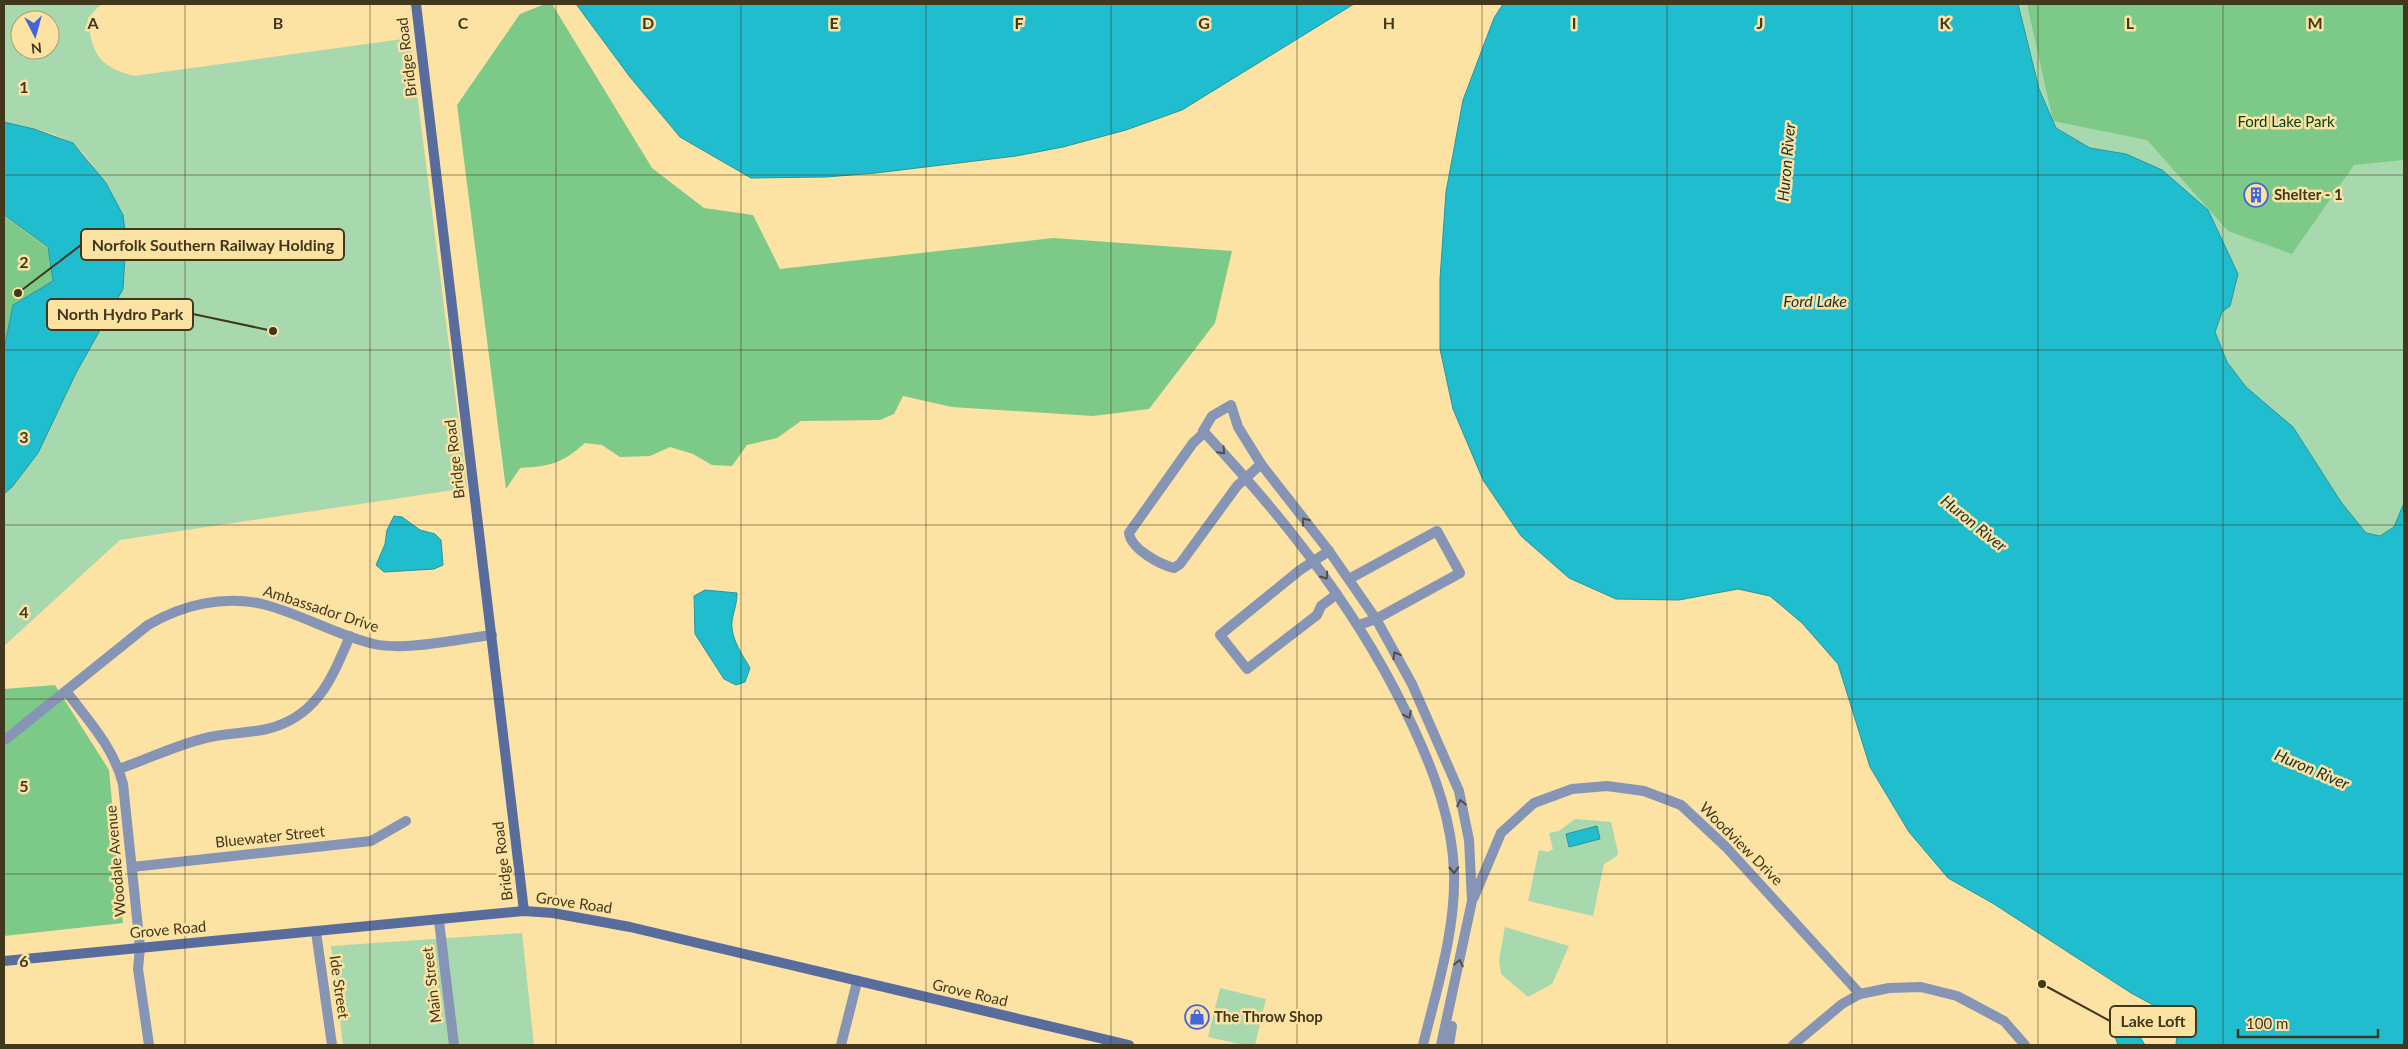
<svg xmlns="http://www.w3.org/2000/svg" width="2408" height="1049" font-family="Lato,sans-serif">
  <rect width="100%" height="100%" fill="#fce2a3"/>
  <g fill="#a8d8ae" fill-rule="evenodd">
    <path d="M 4,4 L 101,4 L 88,18 C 91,54 100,67 134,76 L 410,38 L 467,488 L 120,540 L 4,646 L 4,494 L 12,487 L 38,453 L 76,373 L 123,215 C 114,198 87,151 71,142 C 51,131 26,127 4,122 ZM 20,20 L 50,20 L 50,50 L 20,50 Z"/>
    <polygon points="2018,4 2404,4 2404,503 2394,527 2380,536 2366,533 2341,502 2293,427 2246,387 2227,362 2215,332 2222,312 2126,154 2090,148 2056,128 2039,89"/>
    <polygon points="1575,819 1611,822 1618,852 1617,856 1604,864 1593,916 1528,901 1539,850 1548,852 1553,849 1549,833 1559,831"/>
    <polygon points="1505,927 1569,946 1552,984 1528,997 1501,974 1499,960"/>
    <polygon points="522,933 534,1045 343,1045 331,946"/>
    <polygon points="1220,988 1266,999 1255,1045 1244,1045 1208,1037"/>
  </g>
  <g fill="#7cc988">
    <path d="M 545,4 L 552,4 L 652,168 L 704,208 L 753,215 L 780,269 L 1053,238 L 1232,251 L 1215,323 L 1149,409 L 1093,416 L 952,407 L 903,396 L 894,414 L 880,420 L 801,421 L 777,438 L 747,445 L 732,466 L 712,465 L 693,454 L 670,447 L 650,456 L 620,457 L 602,445 L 585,443 C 561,464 551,466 520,468 L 506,489 L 457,105 L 520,14 Z"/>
    <polygon points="2027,4 2404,4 2404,160 2354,165 2292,254 2228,231 2147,140 2053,121"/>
    <polygon points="4,216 48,248 53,281 13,305 4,349"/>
    <polygon points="55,685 109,770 123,923 4,936 4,689"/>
  </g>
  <g fill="#20bdcf" stroke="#2a959a">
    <polygon points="576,4 1354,4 1182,110 1126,130 1063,147 1016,156 876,173 826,177 751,178 680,137 630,77"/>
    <polygon points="1503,4 2018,4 2039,89 2056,128 2090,148 2126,154 2162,170 2208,210 2238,274 2230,306 2222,312 2215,332 2227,362 2246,387 2293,427 2341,502 2366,533 2380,536 2394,527 2404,503 2404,1045 2176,1045 2177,1034 2166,1012 2131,993 1994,904 1948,878 1909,832 1870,767 1838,664 1802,623 1770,596 1738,589 1679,600 1616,599 1569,578 1521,536 1483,480 1453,409 1440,349 1440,279 1446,192 1463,100 1494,18"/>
    <polygon points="4,122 34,129 73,143 106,183 123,215 126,239 123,289 76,373 38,453 12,487 4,494 4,349 13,305 53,281 48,247 4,215"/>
    <polygon points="394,516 402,517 420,530 435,534 441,540 443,565 434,569 384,572 376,565 385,544 387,530"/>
    <path d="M 705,590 L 737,593 C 737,602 735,607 733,616 C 728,635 741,652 750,668 L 745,682 L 736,685 L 724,679 L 695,634 L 694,596 Z"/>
    <polygon points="1597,826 1600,839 1569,847 1566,834"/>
    <polygon points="2123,1009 2145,1045 2118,1045 2114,1034"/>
  </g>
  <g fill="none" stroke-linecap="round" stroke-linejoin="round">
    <g stroke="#8694b6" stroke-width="10">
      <path d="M 1205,432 L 1193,443 L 1129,533 C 1131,549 1159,564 1174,568 L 1180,564 L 1237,486 L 1261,464"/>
      <polyline points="1329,551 1300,570 1220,635 1247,669 1317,615 1321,606 1337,594"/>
      <polyline points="1349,579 1437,531 1460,573 1376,619 1359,625"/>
      <path d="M 66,691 C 88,720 114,748 123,784 L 140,947 L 138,969 L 149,1045"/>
      <path d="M 6,739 L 148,625 C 182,605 223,595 262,604 C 300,613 335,635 374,644 C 406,651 458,639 492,635"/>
      <path d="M 119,769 C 148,759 181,743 210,737 C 229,733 249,733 267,729 C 317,717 332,678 350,636"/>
      <polyline points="132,867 371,841 406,821"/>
      <polyline points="1474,897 1501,833 1534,803 1572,789 1607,786 1644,791 1681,805 1726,847 1860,994"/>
      <polyline points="439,921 454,1045"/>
      <polyline points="316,932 332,1045"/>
      <polyline points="841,1045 857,982"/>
      <path d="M 1423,1045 C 1437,988 1456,930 1454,871 C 1452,821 1435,774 1414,729 C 1363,617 1287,521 1203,431 L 1212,416 L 1231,405 L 1238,427 L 1261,464 L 1329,551 L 1376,619 L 1412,684 L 1459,791 L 1469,840 L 1472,901 L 1441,1045"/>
      <polyline points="1449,1045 1452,1026"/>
      <polyline points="1793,1045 1842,1004 1860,994 1889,988 1921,987 1957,996 2004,1021 2025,1045"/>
    </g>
    <g stroke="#596c9e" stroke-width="10">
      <polyline points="416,4 524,911"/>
      <polyline points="4,961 524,911 553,913 630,927 1129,1045"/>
    </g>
  </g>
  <defs><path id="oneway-chevron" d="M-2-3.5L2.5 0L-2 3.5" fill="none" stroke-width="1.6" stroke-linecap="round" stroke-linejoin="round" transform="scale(1.25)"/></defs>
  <g stroke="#524e43">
    <use href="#oneway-chevron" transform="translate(1222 451) rotate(47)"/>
    <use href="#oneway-chevron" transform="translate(1305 521) rotate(-128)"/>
    <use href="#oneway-chevron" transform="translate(1325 576) rotate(55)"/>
    <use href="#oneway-chevron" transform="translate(1396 655) rotate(-119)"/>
    <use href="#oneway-chevron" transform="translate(1408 715) rotate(65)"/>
    <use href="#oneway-chevron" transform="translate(1461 803) rotate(-102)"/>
    <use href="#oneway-chevron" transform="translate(1454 870) rotate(87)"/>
    <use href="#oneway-chevron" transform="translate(1459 963) rotate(-78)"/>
  </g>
  <path fill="none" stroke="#41371d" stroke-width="1" stroke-opacity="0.55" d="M 185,4 L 185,1045M 370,4 L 370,1045M 556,4 L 556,1045M 741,4 L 741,1045M 926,4 L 926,1045M 1111,4 L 1111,1045M 1297,4 L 1297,1045M 1482,4 L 1482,1045M 1667,4 L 1667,1045M 1852,4 L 1852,1045M 2038,4 L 2038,1045M 2223,4 L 2223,1045M 4,175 L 2404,175M 4,350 L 2404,350M 4,525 L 2404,525M 4,699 L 2404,699M 4,874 L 2404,874"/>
  <defs>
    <g id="building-ring" transform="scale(1.25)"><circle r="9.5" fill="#fce2a3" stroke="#4566d9" stroke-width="1.5"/><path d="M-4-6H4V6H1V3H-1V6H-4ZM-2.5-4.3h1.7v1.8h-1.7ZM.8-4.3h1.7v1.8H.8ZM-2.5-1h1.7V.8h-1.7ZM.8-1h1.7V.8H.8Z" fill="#4566d9"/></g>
    <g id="shop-ring" transform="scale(1.25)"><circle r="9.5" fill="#fce2a3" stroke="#4566d9" stroke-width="1.5"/><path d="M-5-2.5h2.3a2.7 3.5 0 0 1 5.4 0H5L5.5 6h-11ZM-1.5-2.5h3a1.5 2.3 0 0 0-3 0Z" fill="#4566d9"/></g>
  </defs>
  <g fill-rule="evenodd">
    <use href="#building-ring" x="2256" y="195"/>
    <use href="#shop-ring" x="1197" y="1017"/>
  </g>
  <g text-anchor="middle" stroke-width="5" stroke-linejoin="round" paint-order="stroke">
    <g font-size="15" fill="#41371d" stroke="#fce2a3">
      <text transform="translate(407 57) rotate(-97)" y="5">Bridge Road</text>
      <text transform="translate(455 459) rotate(-97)" y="5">Bridge Road</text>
      <text transform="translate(321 609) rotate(18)" y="5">Ambassador Drive</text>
      <text transform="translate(270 837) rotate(-6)" y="5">Bluewater Street</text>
      <text transform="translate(1741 844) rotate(45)" y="5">Woodview Drive</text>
      <text transform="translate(116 861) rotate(-95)" y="5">Woodale Avenue</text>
      <text transform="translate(503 861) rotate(-97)" y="5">Bridge Road</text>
      <text transform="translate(574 903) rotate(8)" y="5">Grove Road</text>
      <text transform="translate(168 930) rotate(-5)" y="5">Grove Road</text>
      <text transform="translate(432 985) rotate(-97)" y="5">Main Street</text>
      <text transform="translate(339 987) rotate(82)" y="5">Ide Street</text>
      <text transform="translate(970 993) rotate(13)" y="5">Grove Road</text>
    </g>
    <g font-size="15" fill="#054117" stroke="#fce2a3">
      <text x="2286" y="127">Ford Lake Park</text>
    </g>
    <g font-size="15" font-weight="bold" fill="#41371d" stroke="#fce2a3" text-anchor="start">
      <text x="2274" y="200">Shelter - 1</text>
      <text x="1214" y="1022">The Throw Shop</text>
    </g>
    <g font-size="16" font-style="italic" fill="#193034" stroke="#fce2a3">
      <text transform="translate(1786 162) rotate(-85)" y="6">Huron River</text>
      <text x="1815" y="307">Ford Lake</text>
      <text transform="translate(1974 523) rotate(39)" y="6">Huron River</text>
      <text transform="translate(2312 769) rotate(23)" y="6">Huron River</text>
    </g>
  </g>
  <g font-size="16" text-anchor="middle" font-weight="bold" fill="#41371d" stroke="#fce2a3" stroke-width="5" stroke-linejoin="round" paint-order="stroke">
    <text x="93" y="29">A</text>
    <text x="278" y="29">B</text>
    <text x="463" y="29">C</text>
    <text x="648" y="29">D</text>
    <text x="834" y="29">E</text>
    <text x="1019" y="29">F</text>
    <text x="1204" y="29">G</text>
    <text x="1389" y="29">H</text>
    <text x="1574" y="29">I</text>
    <text x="1760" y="29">J</text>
    <text x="1945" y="29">K</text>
    <text x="2130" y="29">L</text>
    <text x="2315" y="29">M</text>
    <text x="24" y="93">1</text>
    <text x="24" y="268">2</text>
    <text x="24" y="443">3</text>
    <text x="24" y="618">4</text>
    <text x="24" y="792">5</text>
    <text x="24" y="967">6</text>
  </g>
  <path fill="none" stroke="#41371d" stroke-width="2" d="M18 293L81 245M273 331L193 314M2042 984L2110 1021"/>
  <g fill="#41371d" stroke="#fce2a3" stroke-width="2">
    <circle cx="18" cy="293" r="5"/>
    <circle cx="273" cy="331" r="5"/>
    <circle cx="2042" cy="984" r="5"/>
  </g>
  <g fill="#fce2a3" stroke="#41371d" stroke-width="2">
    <rect x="81" y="229" width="263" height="31" rx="5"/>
    <rect x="47" y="299" width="146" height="31" rx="5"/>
    <rect x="2110" y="1006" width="86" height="31" rx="5"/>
  </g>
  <g font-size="16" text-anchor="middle" font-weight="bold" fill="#41371d">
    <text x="213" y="251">Norfolk Southern Railway Holding</text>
    <text x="120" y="320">North Hydro Park</text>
    <text x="2153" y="1027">Lake Loft</text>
  </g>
  <rect width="2408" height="1049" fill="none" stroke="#41371d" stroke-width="10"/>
  <g transform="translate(35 35) rotate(174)"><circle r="24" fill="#fce2a3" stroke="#b19e6d"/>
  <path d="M0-4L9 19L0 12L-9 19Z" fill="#4566d9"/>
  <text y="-8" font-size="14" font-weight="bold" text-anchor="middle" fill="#41371d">N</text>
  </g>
  <path d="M2238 1029v8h140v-8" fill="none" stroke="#41371d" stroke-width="2.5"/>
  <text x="2246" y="1029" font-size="15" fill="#41371d" stroke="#fce2a3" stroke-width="4" paint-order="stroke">100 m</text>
</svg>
